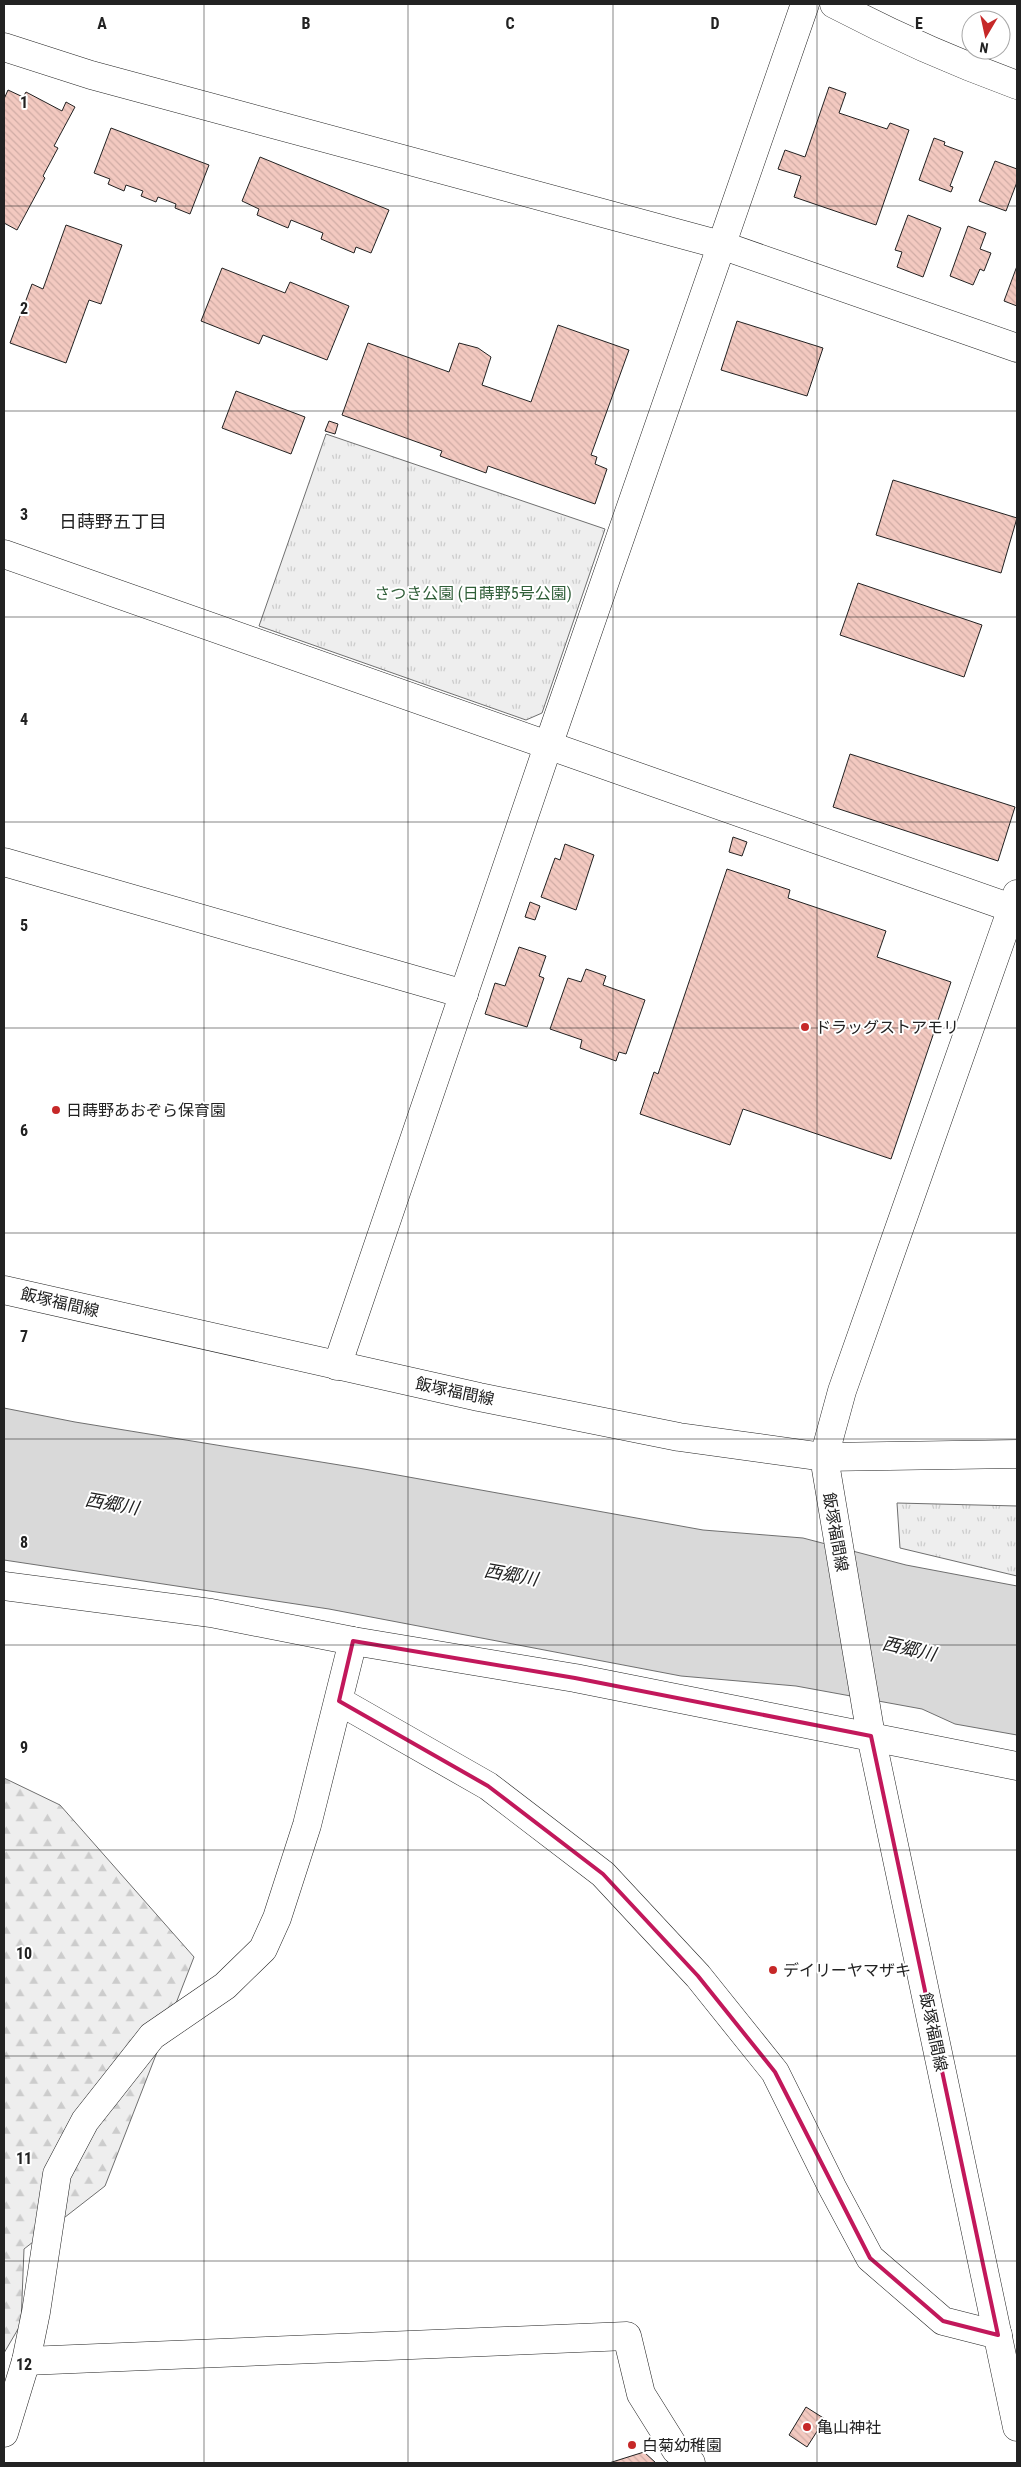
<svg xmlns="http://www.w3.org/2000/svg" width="1021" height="2467" font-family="'Roboto Condensed','Noto Sans JP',sans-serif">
  <defs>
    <pattern id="forest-firs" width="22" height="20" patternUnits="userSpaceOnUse" patternTransform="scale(1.25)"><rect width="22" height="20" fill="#eee"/><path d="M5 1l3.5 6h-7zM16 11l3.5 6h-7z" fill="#ccc"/></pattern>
    <pattern id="park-tufts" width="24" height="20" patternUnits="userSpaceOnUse" patternTransform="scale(1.25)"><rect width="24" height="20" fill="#eee"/><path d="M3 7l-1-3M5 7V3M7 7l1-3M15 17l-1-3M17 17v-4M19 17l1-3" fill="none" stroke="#ccc"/></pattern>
    <pattern id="building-back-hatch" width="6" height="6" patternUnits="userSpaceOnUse" patternTransform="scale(1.25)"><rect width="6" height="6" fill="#f3c9c0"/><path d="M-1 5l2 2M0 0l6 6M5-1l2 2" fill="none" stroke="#d0aca5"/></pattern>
  </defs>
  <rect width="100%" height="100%" fill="#fff"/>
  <polygon fill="url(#forest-firs)" stroke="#6f6f6f" points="4,1778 60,1805 194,1957 105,2186 24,2249 21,2324 4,2353"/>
  <g fill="url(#park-tufts)" stroke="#6f6f6f">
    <polygon points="326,434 605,529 542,713 526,720 259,626"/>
    <polygon points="897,1503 1017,1506 1017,1576 900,1548"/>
  </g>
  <polygon fill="#d9d9d9" stroke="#6f6f6f" points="4,1408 75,1422 364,1469 703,1530 803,1538 906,1565 1017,1586 1017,1735 955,1724 922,1709 796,1686 681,1676 329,1609 4,1560"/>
  <g fill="url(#building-back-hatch)" stroke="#222">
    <polygon points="829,87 846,93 839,113 887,129 890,123 909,130 876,225 794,197 801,176 778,169 785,150 805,157"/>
    <polygon points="8,90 23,97 26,92 62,111 66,102 75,107 54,146 58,148 43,176 45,178 17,230 4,223 4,99"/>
    <polygon points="111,128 209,165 190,214 175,208 176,204 158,197 156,202 141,196 143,191 126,185 124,191 108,184 110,179 94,173"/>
    <polygon points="934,138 945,142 944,145 963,152 950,186 953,187 951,192 919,180"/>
    <polygon points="260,157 389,210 371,253 356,247 354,253 321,239 323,233 291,220 288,228 257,215 259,209 242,201"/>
    <polygon points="995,161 1017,169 1017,182 1006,211 979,201"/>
    <polygon points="908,215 941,228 923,277 897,267 902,252 895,250"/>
    <polygon points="66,225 122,245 101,304 89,300 66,363 10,343 32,284 43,289"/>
    <polygon points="968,226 986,233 980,249 991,253 984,271 980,269 973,285 950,276"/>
    <polygon points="1017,266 1017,306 1004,301"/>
    <polygon points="222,268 285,293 290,282 349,306 327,360 263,335 259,344 201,321"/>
    <polygon points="737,321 823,348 807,396 721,370"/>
    <polygon points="558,325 629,350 591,455 597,457 595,464 607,469 595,504 488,466 486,473 440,456 442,451 342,415 368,343 449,372 459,343 478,348 491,357 482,385 531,402"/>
    <polygon points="236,391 305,417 291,454 222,428"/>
    <polygon points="329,421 338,424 335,434 325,431"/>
    <polygon points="893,480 1017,518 1001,573 876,535"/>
    <polygon points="858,583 982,625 964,677 840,635"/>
    <polygon points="850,754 1015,807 998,861 833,807"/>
    <polygon points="733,837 747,842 742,856 729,852"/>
    <polygon points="565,844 594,855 576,910 541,897 555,858 560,860"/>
    <polygon points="727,869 790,890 788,898 886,931 877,957 951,982 891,1159 743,1109 730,1145 640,1114 654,1072 658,1074"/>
    <polygon points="530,902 540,906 535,920 525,917"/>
    <polygon points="519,947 546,956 539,976 544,978 527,1027 485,1014 495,983 505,986"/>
    <polygon points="586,969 606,976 603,985 645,1000 626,1054 619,1052 616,1061 580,1048 582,1040 550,1029 568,978 581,982"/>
    <polygon points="806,2407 825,2419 807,2447 789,2435"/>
    <polygon points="644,2452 656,2463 609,2463"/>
  </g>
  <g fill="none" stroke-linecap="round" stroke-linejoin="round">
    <g stroke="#222" stroke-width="29">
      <g id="minor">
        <polyline points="4,47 91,75 721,245 1017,348"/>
        <polyline points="4,554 1017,910"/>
        <polyline points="4,862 464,994"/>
        <polyline points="1017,894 842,1391 824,1457 1017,1454"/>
        <polyline points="337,1366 548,746 805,4"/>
        <polyline points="4,1586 211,1613 353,1641 575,1678 1017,1766"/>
        <polyline points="339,1701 488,1786 603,1874 698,1976 775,2072 832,2187 870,2258 943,2321 998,2335"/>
        <polyline points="26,2361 627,2336 641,2394 676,2450 691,2463"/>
        <polyline points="4,2433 26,2361 36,2312 57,2174 85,2121 152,2036 225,1986 263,1949 277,1918 307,1825 353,1641"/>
      </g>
    </g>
    <g stroke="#222" stroke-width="29">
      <g id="major">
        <path d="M 834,4 C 893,35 954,62 1017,85"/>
        <polyline points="4,1290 479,1397 679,1437 824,1457 871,1736 1017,2427"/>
      </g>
    </g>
    <use href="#minor" stroke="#fff" stroke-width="28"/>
    <use href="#major" stroke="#fff" stroke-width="28"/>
  </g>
  <path fill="none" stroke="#c2185b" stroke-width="4" stroke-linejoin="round" d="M 353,1641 L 575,1678 L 871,1736 L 998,2335 L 943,2321 L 870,2258 L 775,2072 L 698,1976 L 603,1874 L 488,1786 L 339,1701 Z"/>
  <path fill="none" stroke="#222" stroke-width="1" stroke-opacity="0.55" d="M 204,4 L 204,2463M 408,4 L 408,2463M 613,4 L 613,2463M 817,4 L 817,2463M 4,206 L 1017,206M 4,411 L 1017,411M 4,617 L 1017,617M 4,822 L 1017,822M 4,1028 L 1017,1028M 4,1233 L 1017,1233M 4,1439 L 1017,1439M 4,1645 L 1017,1645M 4,1850 L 1017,1850M 4,2056 L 1017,2056M 4,2261 L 1017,2261"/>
  <g fill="#c62828" stroke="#fff" stroke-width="2">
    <circle cx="805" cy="1027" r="5"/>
    <circle cx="56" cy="1110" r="5"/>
    <circle cx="773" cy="1970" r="5"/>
    <circle cx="807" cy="2427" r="5"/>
    <circle cx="632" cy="2445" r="5"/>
  </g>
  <g text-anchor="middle" stroke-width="4" stroke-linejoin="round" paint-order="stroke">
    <g font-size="16" fill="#2f5e38" stroke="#fff">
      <text x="473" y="599">さつき公園 (日蒔野5号公園)</text>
    </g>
    <g font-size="16" fill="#222" stroke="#fff" text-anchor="start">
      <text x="815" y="1033">ドラッグストアモリ</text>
      <text x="66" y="1116">日蒔野あおぞら保育園</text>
      <text x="783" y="1976">デイリーヤマザキ</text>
      <text x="817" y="2433">亀山神社</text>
      <text x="642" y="2451">白菊幼稚園</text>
    </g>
    <g font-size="16" fill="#222" stroke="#fff">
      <text transform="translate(60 1302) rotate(13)" y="6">飯塚福間線</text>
      <text transform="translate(455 1391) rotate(12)" y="6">飯塚福間線</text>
      <text transform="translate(836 1532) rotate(80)" y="6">飯塚福間線</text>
      <text transform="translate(934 2032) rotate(78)" y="6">飯塚福間線</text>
    </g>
    <g font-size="18" fill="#222" stroke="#fff">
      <text x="113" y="528">日蒔野五丁目</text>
    </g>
    <g font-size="18" font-style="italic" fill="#222" stroke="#fff">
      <text transform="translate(112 1504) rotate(10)" y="6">西郷川</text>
      <text transform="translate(511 1575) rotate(10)" y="6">西郷川</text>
      <text transform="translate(909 1649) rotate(13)" y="6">西郷川</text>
    </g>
  </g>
  <g font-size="16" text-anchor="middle" font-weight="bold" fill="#222" stroke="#fff" stroke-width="4" stroke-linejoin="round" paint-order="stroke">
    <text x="102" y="29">A</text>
    <text x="306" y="29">B</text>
    <text x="510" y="29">C</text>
    <text x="715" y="29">D</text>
    <text x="919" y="29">E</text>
    <text x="24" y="108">1</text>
    <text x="24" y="314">2</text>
    <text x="24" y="520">3</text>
    <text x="24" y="725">4</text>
    <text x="24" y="931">5</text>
    <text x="24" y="1136">6</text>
    <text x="24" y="1342">7</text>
    <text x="24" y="1548">8</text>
    <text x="24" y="1753">9</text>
    <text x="24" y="1959">10</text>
    <text x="24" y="2164">11</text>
    <text x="24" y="2370">12</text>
  </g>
  <rect width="1021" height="2467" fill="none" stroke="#222222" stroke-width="10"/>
  <g transform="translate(986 35) rotate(189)"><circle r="24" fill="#ffffff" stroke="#a7a7a7"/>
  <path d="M0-4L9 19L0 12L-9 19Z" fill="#c62828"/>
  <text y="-8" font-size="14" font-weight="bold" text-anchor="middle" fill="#222222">N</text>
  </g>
</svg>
